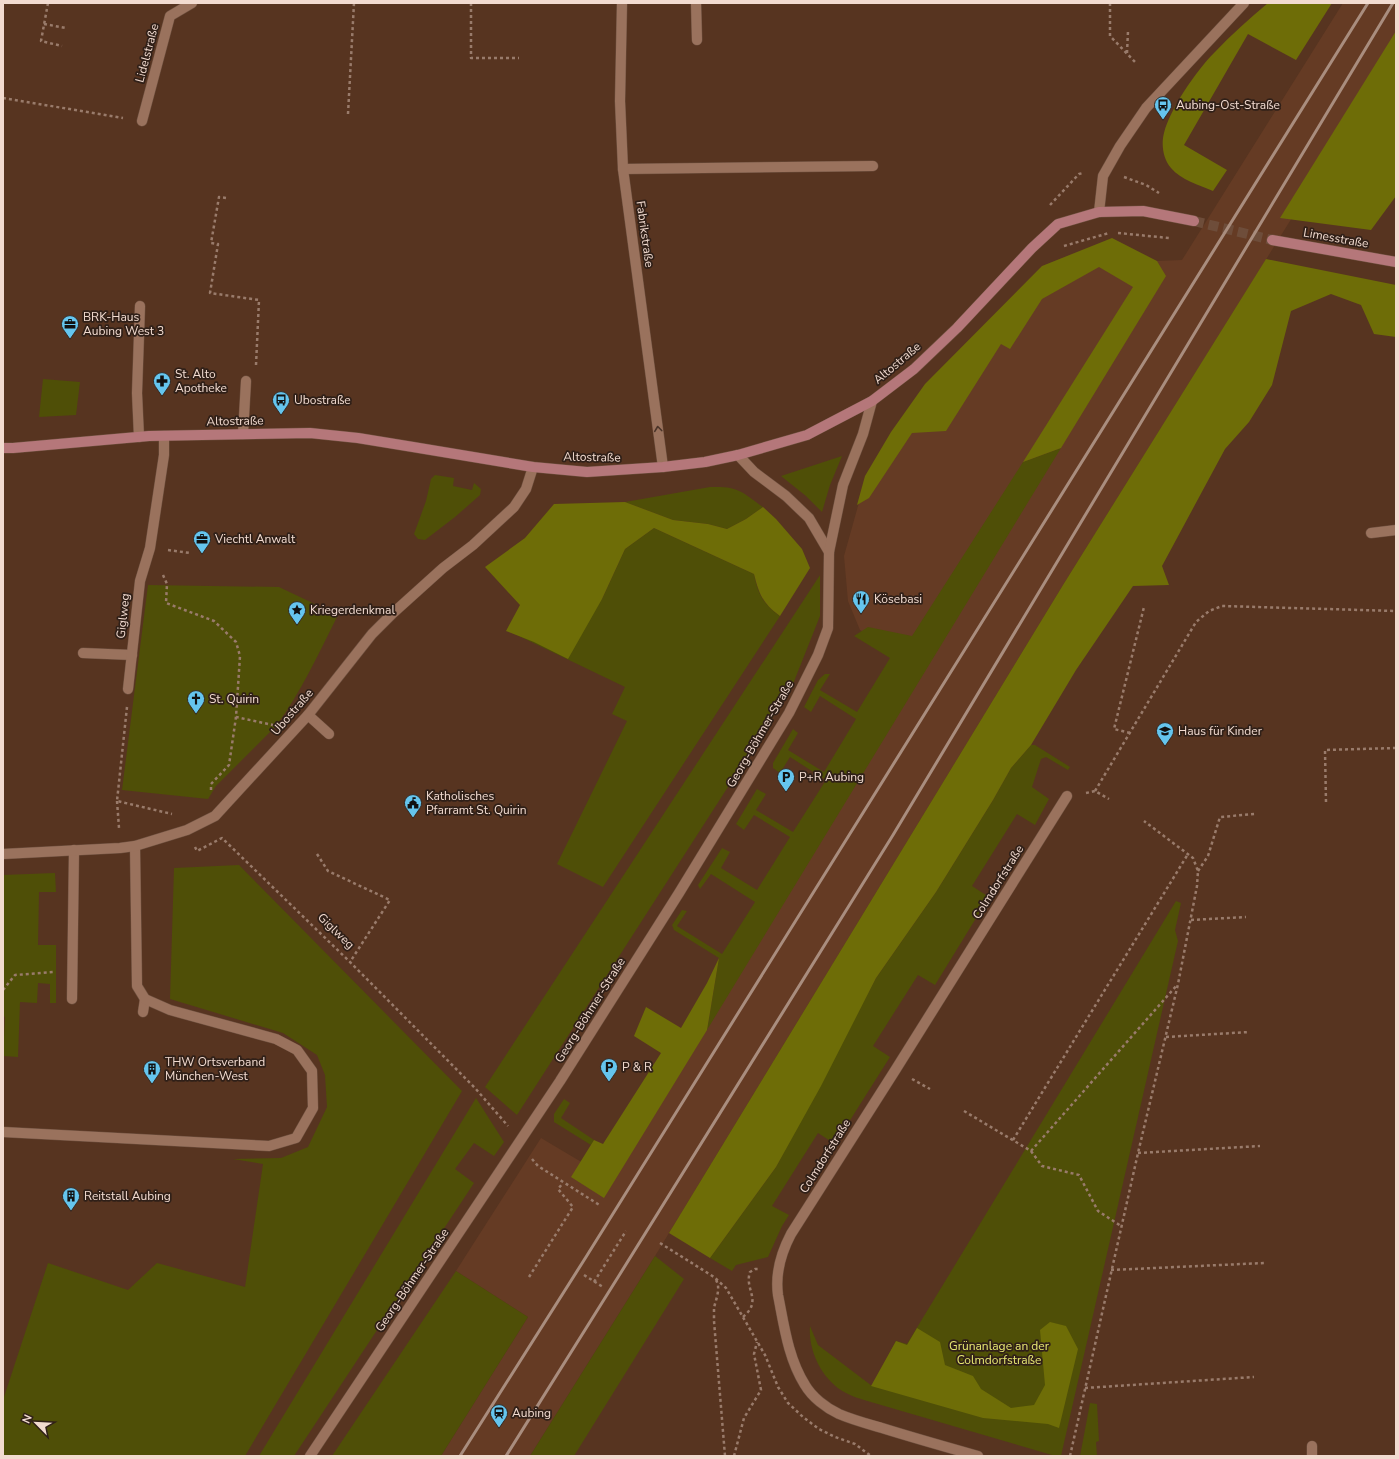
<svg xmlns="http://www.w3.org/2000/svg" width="1399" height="1459" font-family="'Nunito Sans',sans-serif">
  <rect width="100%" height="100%" fill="#573420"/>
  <polygon fill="#653b24" points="1343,3 1396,3 1396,51 1063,585 655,1256 530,1456 441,1456 528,1317 456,1271 541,1138 610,1179 910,659 860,630 848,601 844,556 865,481 1043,269 1108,253 1157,261 1182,260"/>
  <g fill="#4f4f07">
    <polygon points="43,379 80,382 76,415 39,417"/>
    <polygon points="1061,448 707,1030 719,958 674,930 672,925 682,910 687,911 677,926 722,954 755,902 711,874 700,889 698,885 722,848 730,852 721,868 757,890 790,837 754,815 744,830 736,824 757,789 766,794 756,810 793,832 826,780 790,757 780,773 773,768 773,763 793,729 798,733 788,750 824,772 856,719 820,696 811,712 804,707 818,680 825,674 830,674 820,690 857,712 890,658 854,636 868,627 912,636 1023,462"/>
    <polygon points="842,456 830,485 822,512 806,496 781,476"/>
    <polygon points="435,475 454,478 453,486 472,490 474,483 481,489 480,495 455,517 425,540 418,539 414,534 426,501 431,479"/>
    <path d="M 710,487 C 738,486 741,491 763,507 L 746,519 L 727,529 L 708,524 L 673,520 L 625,502 Z"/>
    <path d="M 654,528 L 754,574 C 758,594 763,604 780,616 L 603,887 L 557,864 L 627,721 L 612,714 L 625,687 L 519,636 L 602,599 L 625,549 Z"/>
    <polygon points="820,575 820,616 791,689 517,1115 485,1087"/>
    <path d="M 148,585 L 279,587 L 338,615 C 319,653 301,692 276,726 L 216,786 L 208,799 L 122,790 Z"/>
    <polygon points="1031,745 1035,745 1070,767 1068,770 1046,757 1041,759 1032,787 1049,799 1035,825 1017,814 972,886 989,897 935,985 918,975 873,1046 890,1057 835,1144 818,1133 772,1206 789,1215 782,1226 768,1257 736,1265 732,1271 710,1258 776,1167 876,978 936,892 993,800 1011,768"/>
    <polygon points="239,865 462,1091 245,1456 3,1456 3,1400 48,1263 128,1290 157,1263 245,1287 263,1164 233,1159 281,1158 308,1147 327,1107 325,1075 317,1055 283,1033 170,999 174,868"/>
    <polygon points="55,873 56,892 39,892 38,945 56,945 56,1003 50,1003 50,984 38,983 37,1003 20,1002 18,1057 3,1056 5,1017 3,1016 3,875"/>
    <path d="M 1176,901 L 1181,903 L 1175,930 L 1178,941 L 1061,1456 L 1052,1455 L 864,1400 C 858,1398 851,1396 846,1393 C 823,1381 808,1352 810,1326 L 818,1345 L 872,1386 L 896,1341 L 907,1344 Z"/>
    <polygon points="476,1098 504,1142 494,1156 474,1143 455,1169 474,1183 294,1456 259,1456"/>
    <polygon points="564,1099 570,1103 561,1118 594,1140 591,1145 554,1122 554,1114"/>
    <polygon points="655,1256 684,1279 574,1456 530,1456"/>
    <polygon points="456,1271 528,1317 441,1456 332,1456"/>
    <polygon points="1090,1403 1097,1404 1099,1441 1096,1442 1097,1456 1080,1456"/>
  </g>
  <g fill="#6e6d07">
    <path d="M 1268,3 L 1332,3 L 1296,60 L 1248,34 L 1184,145 L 1227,170 L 1213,191 C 1199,185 1181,180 1171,168 C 1163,159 1161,144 1164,133 C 1170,109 1196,71 1214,53 C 1231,35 1249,19 1268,3 Z"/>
    <polygon points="1396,31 1396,196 1371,230 1280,218"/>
    <polygon points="1112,238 1157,261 1166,276 1061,448 1023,462 1133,287 1099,267 1042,299 1010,349 1001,344 946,431 912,433 869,498 857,505 865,476 891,432 925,384 1042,266"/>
    <polygon points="1266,259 1396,285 1396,337 1374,334 1361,305 1331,294 1291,311 1272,385 1249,422 1225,449 1162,566 1169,585 1133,586 1076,670 1031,745 1011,768 993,800 936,892 876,978 821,1086 776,1167 710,1258 669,1233 1063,585"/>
    <path d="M 625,502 L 673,520 L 708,524 L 727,529 L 746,519 L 763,507 L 776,519 L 802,549 L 810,568 L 780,616 C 763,604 759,594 754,574 L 654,528 L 625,549 L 602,599 L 568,659 L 534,642 L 506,631 L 520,605 L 485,567 L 525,538 L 554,504 Z"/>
    <polygon points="719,958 707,1030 604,1198 571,1177 594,1140 603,1144 661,1053 634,1036 646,1007 681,1028 707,983"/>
    <polygon points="1050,1322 1066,1326 1078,1349 1059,1428 1048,1424 983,1418 871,1386 896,1341 907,1345 917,1328 940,1342 945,1365 973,1376 981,1389 1011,1408 1034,1405 1045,1385 1040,1330"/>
  </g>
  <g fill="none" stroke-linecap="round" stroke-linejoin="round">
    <polyline stroke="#6e4d3a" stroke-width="10" stroke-dasharray="10 5" stroke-linecap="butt" points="1194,221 1272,240"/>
    <g stroke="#6e503f" stroke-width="11">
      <g id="service">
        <polyline points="696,3 697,40"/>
        <polyline points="623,169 873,166"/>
        <polyline points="243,434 246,381"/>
        <polyline points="139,437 137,393 140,306"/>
        <polyline points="1371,533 1396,530"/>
        <polyline points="83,653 132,655"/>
        <polyline points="308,715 329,734"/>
        <polyline points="72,999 74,850"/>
        <polyline points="143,1012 145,999"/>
        <polyline points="3,1132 269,1146 296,1138 313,1108 312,1071 297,1050 276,1039 170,1010 145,999 137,986 135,846"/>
        <polyline points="1312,1446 1312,1456"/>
      </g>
    </g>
    <g stroke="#6e503f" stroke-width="11">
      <g id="minor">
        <polyline points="622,3 620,101 623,169 663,467"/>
        <polyline points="142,121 170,16 192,3"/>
        <polyline points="1099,212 1103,176 1120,146 1146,108 1244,3"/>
        <polyline points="738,455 754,472 786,496 809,518 829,552"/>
        <polyline points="128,689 140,581 150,548 164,455 164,436"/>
        <polyline points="310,1456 560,1081 679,893 789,713 818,655 828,628 829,552 843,485 863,434 872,401"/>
        <path d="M 978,1456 C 946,1447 914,1438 882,1428 C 868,1424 853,1420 839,1414 C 826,1408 812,1397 805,1385 C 788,1358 784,1325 778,1295 C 775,1273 781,1253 791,1234 L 896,1069 L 1067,796"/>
      </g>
    </g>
    <g stroke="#6e503f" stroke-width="11">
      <polyline id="tertiary" points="3,854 120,848 135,846 187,830 215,816 308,715 372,634 392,614 443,568 473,545 514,507 526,489 533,467"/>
    </g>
    <g stroke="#6e503f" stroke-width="11">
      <g id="secondary">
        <polyline points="1272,240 1396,262"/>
        <polyline points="3,448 13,448 149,436 310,433 358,438 413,447 533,467 587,472 663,467 705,462 738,455 807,435 872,401 914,369 957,328 1032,248 1058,224 1099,212 1143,211 1194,221"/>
      </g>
    </g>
    <g stroke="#997b6b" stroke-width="2.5" stroke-dasharray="3 3" stroke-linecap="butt">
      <polyline points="48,3 41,41 62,46"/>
      <polyline points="471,3 471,58 519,58"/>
      <polyline points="1110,3 1110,36 1135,62"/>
      <polyline points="44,24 66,28"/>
      <polyline points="1127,53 1128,31"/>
      <polyline points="3,98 123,118"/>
      <polyline points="348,114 354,3"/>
      <polyline points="1124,177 1146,185 1159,193"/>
      <polyline points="226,198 219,197 211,243 218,244 210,293 259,300 256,365"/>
      <polyline points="1050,205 1079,174 1083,173"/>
      <polyline points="1118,233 1169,238"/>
      <polyline points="1064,246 1109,233"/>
      <polyline points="168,550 190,553"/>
      <polyline points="163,575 167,584 166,603 214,621 236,642 240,656 236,717 273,725"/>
      <polyline points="127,707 117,801 172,814"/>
      <polyline points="1130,733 1114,729 1144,607"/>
      <polyline points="211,790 211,784 229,765 236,717"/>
      <polyline points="1095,791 1196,622 1209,611 1222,606 1396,611"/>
      <polyline points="1086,793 1095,791 1109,799"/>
      <polyline points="117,801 119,828"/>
      <polyline points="1326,802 1325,750 1396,748"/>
      <polyline points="195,847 197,851 222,838 350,962 475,1088 508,1126"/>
      <polyline points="317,854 328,871 390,900 350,962"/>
      <polyline points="1198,871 1208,856 1220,817 1255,814"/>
      <polyline points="1191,920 1246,917"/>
      <polyline points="3,990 15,975 53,972"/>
      <polyline points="1166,1037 1249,1032"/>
      <polyline points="912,1079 930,1089"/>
      <polyline points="964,1111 1031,1151 1177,985"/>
      <polyline points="1013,1140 1188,854"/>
      <polyline points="1031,1151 1042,1166 1079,1175 1098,1211 1121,1226"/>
      <polyline points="1138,1153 1260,1146"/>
      <polyline points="532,1159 538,1166 601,1206"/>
      <polyline points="660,1243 714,1277 726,1288 765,1355 778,1387 788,1403 803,1417 819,1429 835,1437 855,1444 871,1456"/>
      <polyline points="1111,1270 1264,1263"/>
      <polyline points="584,1275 603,1287"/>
      <polyline points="529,1277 573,1207 558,1189 563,1183"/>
      <path d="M 716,1280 C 721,1288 716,1299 714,1308 C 714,1312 714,1317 714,1321 L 725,1456"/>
      <polyline points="594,1282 626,1231"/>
      <path d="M 743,1317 C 763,1300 744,1290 750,1272 L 755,1269 L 759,1269"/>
      <polyline points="1085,1388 1254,1377"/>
      <polyline points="734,1456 744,1418 761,1390 754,1354 757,1342"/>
      <polyline points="1070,1456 1138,1153 1178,984 1197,886 1198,871 1193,858 1144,821"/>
    </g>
    <use href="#service" stroke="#9a725d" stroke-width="10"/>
    <use href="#minor" stroke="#9a725d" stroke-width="10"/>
    <use href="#tertiary" stroke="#9a725d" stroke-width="10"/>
    <use href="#secondary" stroke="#b5777a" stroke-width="10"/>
    <g stroke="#a98d7e" stroke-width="3">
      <polyline points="460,1456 586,1257 1368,3"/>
      <polyline points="506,1456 620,1274 893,835 1393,3"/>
    </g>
  </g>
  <defs><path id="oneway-chevron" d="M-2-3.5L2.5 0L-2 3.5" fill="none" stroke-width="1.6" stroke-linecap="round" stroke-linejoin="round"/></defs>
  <use stroke="#4a3429" href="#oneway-chevron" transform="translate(658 429) rotate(-97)"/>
  <defs>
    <g id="bus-pin" transform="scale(0.9)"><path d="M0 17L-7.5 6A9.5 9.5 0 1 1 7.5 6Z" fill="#65c5ee" stroke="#302018"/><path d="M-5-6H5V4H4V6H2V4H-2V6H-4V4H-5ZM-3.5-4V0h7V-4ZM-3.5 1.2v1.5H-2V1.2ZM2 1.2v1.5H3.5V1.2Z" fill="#111"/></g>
    <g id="office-pin" transform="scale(0.9)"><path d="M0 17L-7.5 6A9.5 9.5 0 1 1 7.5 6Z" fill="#65c5ee" stroke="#302018"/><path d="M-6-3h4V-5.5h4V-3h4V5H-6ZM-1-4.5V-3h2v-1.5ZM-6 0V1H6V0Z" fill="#111"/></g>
    <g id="pharmacy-pin" transform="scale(0.9)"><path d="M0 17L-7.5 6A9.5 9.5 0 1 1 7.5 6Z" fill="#65c5ee" stroke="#302018"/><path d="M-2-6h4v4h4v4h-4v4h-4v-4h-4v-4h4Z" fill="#111"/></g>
    <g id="restaurant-pin" transform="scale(0.9)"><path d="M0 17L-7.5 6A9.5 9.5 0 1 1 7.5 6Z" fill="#65c5ee" stroke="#302018"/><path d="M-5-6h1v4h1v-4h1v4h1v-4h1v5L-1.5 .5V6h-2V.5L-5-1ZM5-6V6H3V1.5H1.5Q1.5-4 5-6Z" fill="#111"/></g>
    <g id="sight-pin" transform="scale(0.9)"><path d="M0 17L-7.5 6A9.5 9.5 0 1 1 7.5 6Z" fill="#65c5ee" stroke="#302018"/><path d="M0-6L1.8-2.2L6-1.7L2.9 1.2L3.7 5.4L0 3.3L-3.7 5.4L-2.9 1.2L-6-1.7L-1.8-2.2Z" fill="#111"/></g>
    <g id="church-pin" transform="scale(0.9)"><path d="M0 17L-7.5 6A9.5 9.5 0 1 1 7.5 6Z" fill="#65c5ee" stroke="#302018"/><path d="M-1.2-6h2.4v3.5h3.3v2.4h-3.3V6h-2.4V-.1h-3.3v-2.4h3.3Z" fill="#111"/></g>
    <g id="school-pin" transform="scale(0.9)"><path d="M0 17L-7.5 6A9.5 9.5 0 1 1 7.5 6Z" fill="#65c5ee" stroke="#302018"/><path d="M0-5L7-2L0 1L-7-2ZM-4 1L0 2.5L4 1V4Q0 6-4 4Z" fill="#111"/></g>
    <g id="parking-pin" transform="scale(0.9)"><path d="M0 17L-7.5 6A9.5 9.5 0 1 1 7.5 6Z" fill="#65c5ee" stroke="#302018"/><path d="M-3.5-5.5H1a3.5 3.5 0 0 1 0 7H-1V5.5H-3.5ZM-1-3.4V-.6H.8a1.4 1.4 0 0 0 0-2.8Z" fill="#111"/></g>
    <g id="civic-pin" transform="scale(0.9)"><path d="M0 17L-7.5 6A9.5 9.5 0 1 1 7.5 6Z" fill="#65c5ee" stroke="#302018"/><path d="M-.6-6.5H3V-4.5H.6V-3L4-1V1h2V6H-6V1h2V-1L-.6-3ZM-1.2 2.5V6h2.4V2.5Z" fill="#111"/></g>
    <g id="building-pin" transform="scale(0.9)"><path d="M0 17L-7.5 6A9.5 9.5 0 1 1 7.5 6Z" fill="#65c5ee" stroke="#302018"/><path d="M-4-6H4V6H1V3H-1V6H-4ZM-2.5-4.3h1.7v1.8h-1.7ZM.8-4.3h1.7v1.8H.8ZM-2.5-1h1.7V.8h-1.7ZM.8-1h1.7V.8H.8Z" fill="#111"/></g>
    <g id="station-pin" transform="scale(0.9)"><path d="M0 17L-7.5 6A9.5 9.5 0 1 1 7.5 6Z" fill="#65c5ee" stroke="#302018"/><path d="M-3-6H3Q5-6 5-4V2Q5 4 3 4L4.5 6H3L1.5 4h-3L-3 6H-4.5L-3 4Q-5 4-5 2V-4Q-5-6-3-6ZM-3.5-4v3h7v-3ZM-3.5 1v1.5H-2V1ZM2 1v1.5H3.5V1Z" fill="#111"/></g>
  </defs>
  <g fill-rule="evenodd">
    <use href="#bus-pin" x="1163" y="105"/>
    <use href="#office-pin" x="70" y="324"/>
    <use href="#pharmacy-pin" x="162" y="381"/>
    <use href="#bus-pin" x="281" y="400"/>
    <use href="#office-pin" x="202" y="539"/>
    <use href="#restaurant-pin" x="861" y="599"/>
    <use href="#sight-pin" x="297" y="610"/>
    <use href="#church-pin" x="196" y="699"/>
    <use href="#school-pin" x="1165" y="731"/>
    <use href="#parking-pin" x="786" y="777"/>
    <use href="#civic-pin" x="413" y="803"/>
    <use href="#parking-pin" x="609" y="1067"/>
    <use href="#building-pin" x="152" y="1069"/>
    <use href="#building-pin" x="71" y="1196"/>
    <use href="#station-pin" x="499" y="1413"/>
  </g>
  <g text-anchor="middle" stroke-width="3.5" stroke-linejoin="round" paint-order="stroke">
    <g font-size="12" fill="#f2dbd0" stroke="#302018">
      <text transform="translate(147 53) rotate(-75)" y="4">Lidelstraße</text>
      <text transform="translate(645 234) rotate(82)" y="4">Fabrikstraße</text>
      <text transform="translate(1336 238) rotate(10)" y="4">Limesstraße</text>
      <text transform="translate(897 363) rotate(-40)" y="4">Altostraße</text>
      <text transform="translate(235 421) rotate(-1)" y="4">Altostraße</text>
      <text transform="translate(592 457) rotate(1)" y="4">Altostraße</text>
      <text transform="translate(123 616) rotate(-84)" y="4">Giglweg</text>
      <text transform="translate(292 712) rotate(-49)" y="4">Ubostraße</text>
      <text transform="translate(760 734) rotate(-60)" y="4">Georg-Böhmer-Straße</text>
      <text transform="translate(998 882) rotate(-58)" y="4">Colmdorfstraße</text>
      <text transform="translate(336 931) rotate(44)" y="4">Giglweg</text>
      <text transform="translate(590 1010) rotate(-58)" y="4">Georg-Böhmer-Straße</text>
      <text transform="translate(825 1156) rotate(-58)" y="4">Colmdorfstraße</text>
      <text transform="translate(412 1280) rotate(-56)" y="4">Georg-Böhmer-Straße</text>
    </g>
    <g font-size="12" fill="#f2dbd0" stroke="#302018" text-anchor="start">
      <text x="1176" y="109">Aubing-Ost-Straße</text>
      <text x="83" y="321">BRK-Haus<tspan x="83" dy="14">Aubing West 3</tspan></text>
      <text x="175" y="378">St. Alto<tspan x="175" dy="14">Apotheke</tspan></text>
      <text x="294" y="404">Ubostraße</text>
      <text x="215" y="543">Viechtl Anwalt</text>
      <text x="874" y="603">Kösebasi</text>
      <text x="310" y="614">Kriegerdenkmal</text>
      <text x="209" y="703">St. Quirin</text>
      <text x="1178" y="735">Haus für Kinder</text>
      <text x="799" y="781">P+R Aubing</text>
      <text x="426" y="800">Katholisches<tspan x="426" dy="14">Pfarramt St. Quirin</tspan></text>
      <text x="165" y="1066">THW Ortsverband<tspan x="165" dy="14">München-West</tspan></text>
      <text x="622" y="1071">P &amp; R</text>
      <text x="84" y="1200">Reitstall Aubing</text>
      <text x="512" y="1417">Aubing</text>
    </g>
    <g font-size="12" fill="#e8e873" stroke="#302018">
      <text x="999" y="1350">Grünanlage an der<tspan x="999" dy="14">Colmdorfstraße</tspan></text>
    </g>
  </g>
  <rect width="1399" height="1459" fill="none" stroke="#f2dbd0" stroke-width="8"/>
  <g transform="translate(36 1423) rotate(294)" stroke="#302018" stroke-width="3" paint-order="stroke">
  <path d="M0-3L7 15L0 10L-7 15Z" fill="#f2dbd0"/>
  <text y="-6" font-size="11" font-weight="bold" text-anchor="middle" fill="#f2dbd0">N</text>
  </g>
</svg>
